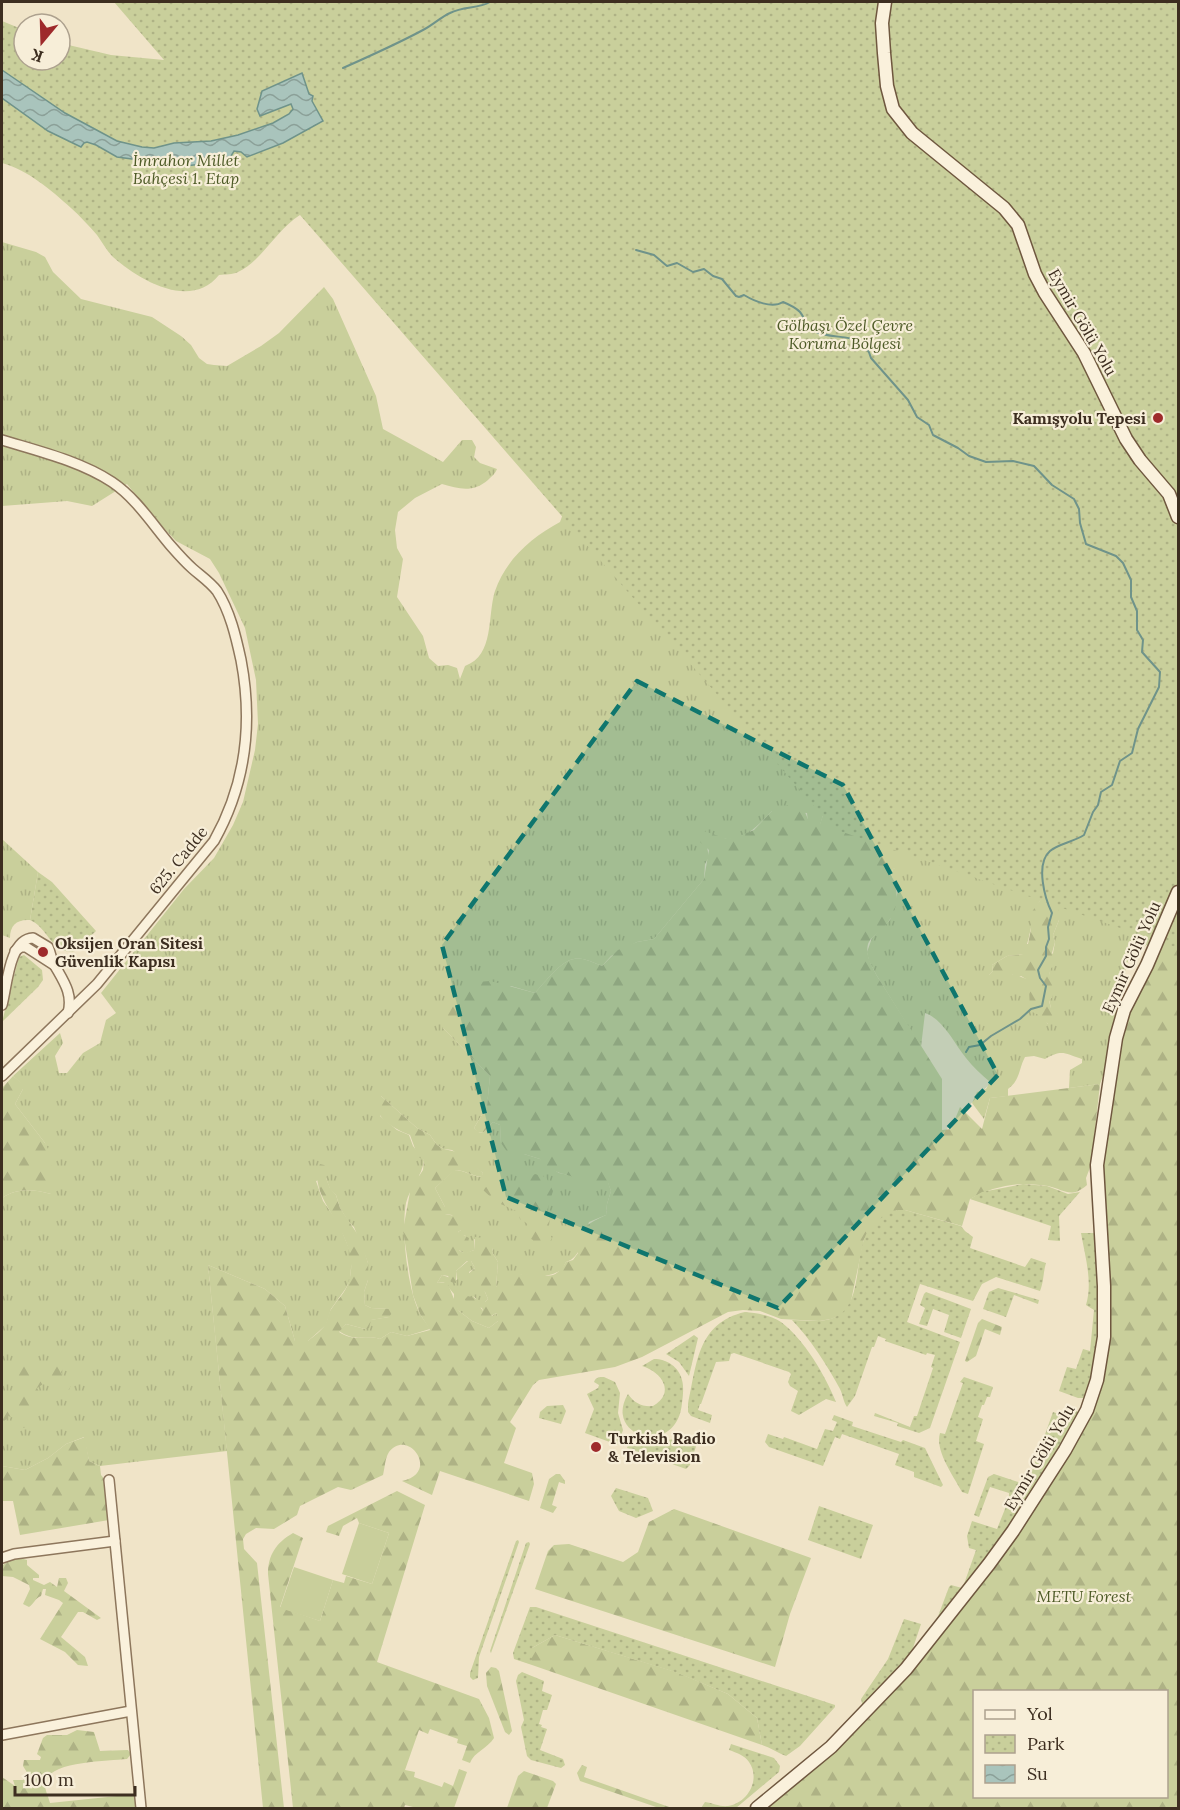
<svg xmlns="http://www.w3.org/2000/svg" width="1180" height="1810" font-family="Lora,serif">
  <defs>
    <pattern id="grass-tufts" width="24" height="20" patternUnits="userSpaceOnUse" patternTransform="scale(1.5)"><rect width="24" height="20" fill="#c9cf9b"/><path d="M3 7l-1-3M5 7V3M7 7l1-3M15 17l-1-3M17 17v-4M19 17l1-3" fill="none" stroke="#aeb285"/></pattern>
    <pattern id="forest-firs" width="22" height="20" patternUnits="userSpaceOnUse" patternTransform="scale(1.5)"><rect width="22" height="20" fill="#c9cf9b"/><path d="M5 1l3.5 6h-7zM16 11l3.5 6h-7z" fill="#aeb285"/></pattern>
    <pattern id="park-dots" width="8" height="8" patternUnits="userSpaceOnUse" patternTransform="scale(1.5)"><rect width="8" height="8" fill="#c9cf9b"/><path d="M2 2h.1M6 6h.1" fill="none" stroke="#aeb285" stroke-width="1.8" stroke-linecap="round"/></pattern>
    <pattern id="water-waves" width="16" height="10" patternUnits="userSpaceOnUse" patternTransform="scale(1.5)"><rect width="16" height="10" fill="#a9c4bc"/><path d="M0 5q4-4 8 0t8 0" fill="none" stroke="#8ba098"/></pattern>
  </defs>
  <rect width="100%" height="100%" fill="#f0e4c8"/>
  <g fill="url(#grass-tufts)" fill-rule="evenodd">
    <path d="M 2,242 L 36,252 L 45,257 L 53,272 L 81,299 L 152,317 L 181,336 L 191,345 L 199,358 L 207,364 L 214,365 L 227,366 L 261,346 L 279,333 L 324,287 L 333,299 L 376,396 L 383,429 L 443,462 L 462,440 L 472,440 L 476,447 L 474,457 L 480,463 L 497,469 C 495,474 492,476 488,480 C 473,493 459,489 442,484 L 415,498 L 398,512 L 395,530 L 397,548 L 403,559 L 397,597 L 423,636 L 429,658 L 438,666 L 448,665 L 457,668 L 460,679 L 465,666 C 495,655 487,616 495,591 C 506,559 532,537 560,522 L 564,511 L 1178,563 L 1178,776 L 1170,893 L 1149,944 L 1137,950 L 1126,964 L 1124,990 L 1114,1019 L 1106,1068 L 1100,1084 L 1069,1088 L 1070,1070 L 1082,1063 L 1082,1059 C 1064,1053 1062,1049 1045,1059 L 1034,1056 L 1025,1057 C 1019,1068 1020,1081 1008,1089 L 1008,1096 L 990,1098 L 984,1119 L 972,1103 L 977,1092 L 986,1089 L 990,1082 C 981,1074 973,1067 966,1058 C 954,1043 943,1019 925,1013 L 921,1047 L 877,976 L 869,961 L 867,952 L 872,938 L 890,920 L 898,891 L 891,874 L 893,869 L 899,866 L 823,815 L 820,825 L 811,825 L 808,822 L 807,813 L 772,811 C 760,823 746,840 727,839 C 720,838 711,834 704,832 L 709,857 L 705,864 L 704,879 L 654,939 L 637,942 L 611,956 L 602,966 C 594,963 583,957 574,959 C 562,960 544,983 535,993 L 511,986 L 443,1028 L 490,1076 L 487,1106 L 474,1128 L 479,1133 L 484,1132 L 493,1122 L 500,1125 L 501,1143 L 524,1154 L 540,1159 L 542,1162 L 559,1173 L 574,1176 L 587,1183 L 608,1182 L 611,1191 L 607,1204 L 606,1215 L 589,1222 C 584,1236 581,1258 566,1262 L 562,1270 L 553,1274 L 541,1277 L 522,1274 L 496,1287 L 498,1262 L 492,1252 L 493,1248 L 474,1239 L 474,1250 L 465,1254 L 459,1250 L 459,1246 L 466,1236 L 459,1234 L 458,1232 L 461,1230 L 452,1215 L 445,1214 L 445,1207 L 435,1188 L 454,1170 C 465,1170 471,1176 481,1177 L 483,1173 L 452,1150 L 444,1149 L 437,1145 L 430,1135 L 417,1128 L 381,1096 L 380,1116 L 397,1130 L 409,1135 L 413,1146 L 424,1160 C 422,1177 410,1187 406,1203 C 401,1230 407,1288 420,1314 C 423,1319 427,1324 430,1329 L 407,1336 L 391,1332 L 380,1339 C 362,1334 357,1343 339,1331 L 346,1324 L 365,1329 L 370,1320 L 389,1317 L 389,1309 L 371,1308 L 365,1305 L 364,1292 L 368,1280 L 368,1263 L 354,1227 L 348,1221 L 340,1208 L 336,1195 L 330,1189 L 326,1178 L 316,1181 L 323,1201 L 339,1224 L 352,1256 L 350,1280 L 346,1288 L 331,1309 L 326,1325 L 308,1341 L 295,1341 L 285,1306 L 265,1289 L 208,1265 L 227,1451 L 100,1466 L 89,1461 L 84,1437 L 66,1444 L 48,1458 L 25,1470 L 2,1466 L 2,1198 C 17,1188 33,1189 51,1194 L 45,1143 L 15,1104 L 23,1089 L 23,1085 L 13,1076 L 60,1033 L 63,1043 L 55,1056 L 59,1073 L 67,1073 L 83,1053 L 100,1043 L 106,1020 L 116,1013 L 101,993 L 184,889 L 214,858 L 233,825 L 243,802 L 255,750 L 258,724 L 256,680 L 245,628 L 219,573 L 210,559 L 176,541 L 154,518 L 127,484 L 92,506 L 67,501 L 2,506 ZM 1041,899 L 1059,920 L 1053,935 L 1055,942 L 1049,975 L 1052,997 L 1049,1000 L 1051,1008 L 1048,1024 L 1039,1015 L 1027,979 L 1012,974 L 989,975 L 993,971 L 992,965 L 1007,956 L 1023,954 C 1032,937 1030,916 1041,899 Z"/>
    <path d="M 2,839 L 38,872 L 30,920 C 17,919 10,925 10,938 L 2,935 Z"/>
    <polygon points="468,1261 471,1261 475,1268 469,1272 469,1277 485,1292 488,1299 485,1302 480,1302 473,1296 483,1311 492,1316 496,1313 498,1316 498,1321 489,1328 472,1321 459,1311 454,1303 454,1294 444,1282 437,1283 442,1275 457,1280 456,1271"/>
  </g>
  <g fill="url(#forest-firs)" fill-rule="evenodd">
    <path d="M 788,805 L 801,805 C 806,811 807,821 812,825 L 820,824 L 823,815 L 896,849 L 903,854 L 906,860 L 904,866 L 893,869 L 891,874 C 901,895 898,914 881,930 C 876,935 870,938 868,944 C 865,956 872,966 877,976 L 942,1079 L 942,1130 L 951,1129 L 960,1107 L 982,1129 L 990,1098 L 1100,1084 L 1091,1165 L 1086,1178 L 1087,1185 C 1071,1199 1065,1190 1048,1186 C 1041,1185 1032,1184 1025,1184 C 1006,1184 986,1190 970,1199 L 962,1226 L 905,1210 L 897,1210 L 864,1239 L 851,1301 L 847,1309 L 841,1315 L 831,1319 L 819,1321 L 781,1319 L 760,1311 L 743,1310 L 728,1312 L 642,1357 L 615,1367 L 539,1380 L 533,1385 L 510,1422 L 516,1428 L 504,1463 L 532,1473 L 534,1484 L 529,1501 L 440,1471 L 432,1495 L 402,1481 C 441,1473 408,1427 389,1452 C 385,1458 385,1467 383,1475 L 351,1490 L 338,1487 L 300,1506 L 297,1515 L 274,1529 L 256,1528 L 246,1534 L 243,1539 L 244,1549 L 257,1563 L 284,1808 L 263,1808 L 208,1265 L 265,1289 L 285,1306 L 295,1341 L 308,1341 C 314,1336 321,1331 325,1325 C 328,1320 328,1313 332,1308 C 338,1299 346,1292 349,1281 C 363,1233 304,1199 320,1164 L 324,1165 L 328,1169 L 326,1178 L 330,1188 L 336,1195 L 340,1208 L 360,1238 L 368,1263 L 368,1280 L 364,1292 L 365,1305 L 371,1308 L 390,1309 L 392,1313 L 389,1317 L 371,1320 L 369,1328 L 365,1329 L 346,1324 L 339,1332 C 357,1343 362,1334 380,1339 L 391,1332 L 407,1336 L 430,1330 L 420,1314 L 413,1295 L 403,1230 L 410,1192 L 407,1185 L 410,1177 L 419,1176 L 423,1170 L 424,1160 L 418,1157 L 410,1135 C 392,1128 372,1116 375,1095 L 381,1096 L 417,1128 L 430,1135 L 437,1145 L 444,1149 L 461,1153 L 483,1173 L 482,1177 C 471,1176 465,1170 455,1170 L 435,1188 L 445,1207 L 445,1214 L 460,1217 L 466,1222 L 466,1230 L 461,1230 L 458,1232 L 469,1238 L 468,1243 L 460,1246 L 459,1250 C 464,1255 468,1252 474,1250 L 475,1237 L 491,1239 L 501,1243 L 499,1246 L 493,1248 L 492,1252 L 498,1262 L 496,1287 C 504,1281 512,1274 523,1274 C 541,1273 554,1284 566,1262 L 573,1260 L 578,1253 L 574,1246 C 581,1226 588,1224 606,1215 L 607,1204 L 611,1191 L 608,1183 L 581,1183 C 571,1173 564,1176 553,1170 L 547,1172 L 542,1171 L 540,1159 L 524,1154 L 517,1156 L 508,1153 L 501,1143 L 500,1125 L 493,1122 L 484,1132 L 478,1133 L 474,1128 L 487,1106 L 490,1076 L 443,1028 L 442,1007 L 476,982 L 490,981 L 535,993 C 544,983 562,960 574,959 C 583,957 594,963 602,966 L 618,950 L 637,942 L 654,939 L 704,879 L 709,850 L 699,841 L 699,837 L 704,831 L 727,839 L 737,837 L 754,830 L 772,811 ZM 467,1261 L 471,1261 L 475,1268 L 468,1274 C 470,1285 474,1290 485,1292 L 488,1299 L 485,1302 L 468,1296 L 465,1299 L 466,1303 L 482,1308 L 483,1311 L 478,1315 L 485,1320 L 496,1313 L 498,1316 L 498,1321 L 489,1328 L 472,1321 L 459,1311 L 447,1282 L 437,1283 L 442,1275 L 448,1276 L 451,1282 L 456,1283 L 456,1271 Z"/>
    <path d="M 1178,892 L 1178,1808 L 768,1808 L 834,1753 L 930,1639 L 1093,1395 L 1097,1183 L 1116,1038 ZM 974,1692 L 1166,1692 L 1166,1796 L 974,1796 Z"/>
    <path d="M 1041,899 L 1058,905 L 1059,920 L 1053,935 L 1055,942 L 1052,953 L 1057,959 L 1057,965 L 1051,968 L 1049,975 C 1055,985 1058,990 1049,1001 L 1051,1008 L 1055,1012 L 1050,1025 L 1040,1019 L 1039,1015 L 1030,1011 L 1029,988 L 1026,979 L 1021,976 L 1017,978 L 1012,974 L 1006,978 L 1002,976 L 990,979 L 989,975 L 993,971 L 992,965 L 1007,956 L 1023,954 L 1022,944 L 1028,944 C 1030,934 1033,925 1029,916 Z"/>
    <path d="M 13,1076 L 23,1084 L 23,1089 L 15,1104 L 45,1143 L 51,1155 L 53,1189 L 51,1194 C 33,1189 17,1188 2,1198 L 2,1088 Z"/>
    <path d="M 535,1174 L 546,1177 L 553,1191 L 546,1214 L 550,1218 L 548,1233 L 552,1238 L 548,1245 L 550,1248 C 544,1261 533,1250 533,1240 L 524,1235 L 528,1224 L 520,1219 L 517,1211 L 496,1202 L 482,1189 L 501,1180 L 525,1186 L 527,1180 Z"/>
    <polygon points="982,1319 1002,1327 1000,1335 985,1329 976,1356 967,1362 965,1361 978,1323"/>
    <path d="M 28,1357 L 39,1369 L 44,1369 L 47,1365 L 53,1363 L 62,1357 L 68,1361 L 61,1372 L 64,1379 L 71,1385 L 69,1390 L 54,1389 L 46,1382 L 37,1388 L 39,1392 C 32,1402 35,1416 28,1427 L 22,1428 L 18,1425 L 14,1418 L 8,1416 L 7,1419 L 2,1422 L 2,1414 L 4,1411 L 3,1401 L 8,1397 L 14,1399 L 19,1394 L 17,1378 L 12,1369 L 22,1360 Z"/>
    <polygon points="85,1437 89,1461 100,1466 101,1475 105,1480 109,1520 20,1535 13,1501 2,1501 2,1466 25,1470 48,1458 66,1444"/>
    <polygon points="556,1474 560,1474 565,1481 565,1484 559,1482 552,1505 557,1507 553,1513 540,1508 549,1479"/>
    <path d="M 397,1491 L 425,1505 L 377,1662 L 479,1699 L 489,1718 L 494,1738 C 488,1748 474,1752 470,1763 L 462,1760 L 467,1746 L 457,1743 L 458,1739 L 430,1729 L 428,1734 L 419,1730 L 405,1770 L 415,1772 L 414,1777 L 442,1787 L 444,1782 L 453,1786 L 459,1769 L 467,1772 L 454,1808 L 417,1808 L 405,1805 L 404,1808 L 293,1808 L 268,1574 C 268,1555 276,1543 293,1533 L 303,1538 L 280,1607 L 320,1621 L 333,1580 L 344,1583 L 346,1576 L 372,1584 L 389,1533 L 359,1523 L 357,1518 L 343,1526 L 339,1536 L 326,1532 L 328,1526 Z"/>
    <polygon points="674,1509 811,1558 790,1614 775,1667 535,1589 548,1551 554,1545 569,1544 623,1562 638,1552 649,1522"/>
    <path d="M 20,1558 L 27,1560 L 27,1565 L 39,1575 L 39,1578 L 33,1578 L 33,1580 L 44,1585 L 50,1582 L 57,1587 L 59,1578 L 66,1578 L 68,1583 L 64,1591 L 101,1618 L 97,1620 L 83,1612 L 78,1612 L 61,1637 L 85,1657 L 88,1666 L 78,1665 L 65,1652 L 40,1639 L 63,1603 L 59,1600 L 45,1595 L 46,1589 L 43,1589 L 41,1596 C 35,1598 34,1604 29,1607 L 23,1604 L 30,1589 L 29,1585 L 13,1577 L 2,1576 L 3,1565 L 10,1560 Z"/>
    <polygon points="555,1635 676,1672 728,1694 757,1718 762,1745 532,1665 532,1648"/>
    <polygon points="491,1667 496,1668 499,1671 512,1731 509,1735 505,1732 487,1686 486,1673"/>
    <path d="M 77,1730 L 94,1732 L 100,1751 L 128,1750 L 131,1754 L 127,1759 C 109,1761 53,1761 46,1780 C 43,1787 48,1795 50,1803 L 136,1794 L 138,1808 L 2,1808 L 2,1777 L 15,1786 L 13,1780 L 23,1780 L 28,1774 L 23,1766 L 24,1760 L 40,1760 L 41,1757 L 37,1754 L 43,1738 L 47,1735 L 67,1735 Z"/>
    <polygon points="582,1765 587,1767 584,1777 672,1808 659,1808 580,1781 577,1773"/>
    <polygon points="524,1771 553,1781 556,1784 547,1808 507,1808 518,1776"/>
  </g>
  <g fill="url(#park-dots)">
    <path d="M 114,2 L 1178,2 L 1178,948 L 834,829 L 300,215 C 276,230 260,263 238,272 C 232,275 226,274 219,275 C 191,310 140,281 113,257 C 107,251 102,242 97,235 C 89,226 80,216 71,208 C 51,190 28,170 2,163 L 2,21 L 24,30 L 24,60 L 60,60 L 60,43 L 111,55 L 164,60 Z"/>
    <path d="M 38,872 L 52,882 L 96,931 L 75,951 C 52,956 48,927 30,920 Z"/>
    <polygon points="24,955 42,970 43,980 38,987 2,1022 19,957"/>
    <polygon points="1023,1184 1047,1186 1068,1194 1080,1192 1059,1216 1060,1241 1048,1240 1051,1226 970,1199 982,1192"/>
    <path d="M 897,1210 L 905,1210 L 961,1226 L 965,1231 L 973,1237 L 970,1248 L 1025,1267 L 1031,1258 L 1046,1263 C 1043,1273 1044,1281 1040,1291 L 996,1277 L 982,1284 L 973,1301 L 920,1284 L 907,1322 L 960,1342 L 930,1428 L 919,1433 L 897,1426 L 898,1423 L 874,1416 L 875,1413 L 910,1427 L 914,1416 L 917,1416 L 933,1368 L 931,1367 L 935,1355 L 927,1353 L 926,1355 L 885,1341 L 886,1339 L 878,1336 L 874,1347 L 872,1347 L 855,1396 L 847,1407 C 843,1401 843,1395 840,1389 C 827,1365 811,1340 792,1320 C 806,1320 821,1323 833,1318 C 864,1307 853,1255 868,1231 C 875,1221 886,1214 897,1210 Z"/>
    <path d="M 1081,1233 L 1098,1233 L 1098,1359 L 1086,1398 L 1078,1398 L 1059,1391 L 1067,1367 L 1076,1369 L 1083,1349 L 1090,1351 L 1094,1310 L 1086,1305 C 1093,1282 1085,1256 1081,1233 Z"/>
    <polygon points="998,1288 1039,1300 1038,1304 1014,1295 1006,1317 983,1309 989,1292"/>
    <polygon points="926,1292 971,1309 961,1338 944,1332 949,1315 933,1309 927,1326 919,1324 925,1308 920,1305 924,1294"/>
    <path d="M 745,1312 C 756,1313 771,1315 781,1322 C 804,1339 825,1375 836,1402 L 826,1399 L 799,1415 L 791,1411 L 798,1391 L 790,1386 L 788,1382 L 791,1374 L 789,1372 L 734,1353 L 731,1354 L 729,1361 L 716,1362 L 701,1404 L 700,1404 L 698,1410 L 712,1415 L 710,1423 L 691,1416 L 688,1412 L 688,1404 C 697,1364 697,1323 745,1312 Z"/>
    <polygon points="694,1335 698,1338 689,1376 679,1362 666,1354"/>
    <path d="M 654,1359 C 667,1359 679,1367 682,1380 C 684,1387 683,1396 682,1403 C 677,1459 602,1437 628,1394 C 634,1403 642,1407 653,1406 C 676,1393 662,1372 642,1366 Z"/>
    <path d="M 604,1377 L 615,1382 L 620,1393 L 618,1413 L 623,1430 L 618,1445 L 585,1433 L 594,1409 L 587,1394 L 598,1388 L 599,1385 L 594,1382 C 596,1377 599,1377 604,1377 Z"/>
    <path d="M 964,1377 L 993,1387 L 990,1397 L 987,1397 L 984,1405 L 982,1405 L 978,1417 L 983,1419 L 976,1441 L 984,1444 L 968,1494 L 962,1492 L 959,1487 C 951,1472 935,1450 940,1433 L 945,1434 L 963,1383 L 960,1382 Z"/>
    <polygon points="563,1405 566,1411 561,1424 539,1418 540,1412 547,1406"/>
    <polygon points="1068,1406 1078,1412 1080,1416 1008,1531 940,1620 937,1619 949,1587 951,1585 962,1588 964,1584 976,1550 969,1548 967,1536 972,1521 997,1529 1007,1504 1017,1506 1019,1500 1009,1496 1009,1493 990,1487 979,1517 974,1515 988,1477 994,1474 1027,1485 1053,1412 1065,1416"/>
    <polygon points="834,1415 853,1422 852,1426 901,1442 903,1440 925,1448 943,1485 941,1487 914,1477 914,1472 895,1465 899,1454 842,1434 840,1439 835,1437 823,1466 769,1447 765,1442 768,1434 783,1439 784,1437 817,1449 825,1429 833,1431 837,1422 832,1420"/>
    <polygon points="631,1436 654,1441 699,1437 690,1465 686,1469 627,1448"/>
    <polygon points="616,1488 648,1498 653,1511 636,1518 619,1511 611,1496"/>
    <polygon points="819,1506 873,1525 861,1559 808,1540"/>
    <polygon points="518,1540 519,1542 479,1657 478,1678 473,1680 470,1677 470,1673 516,1541"/>
    <polygon points="529,1542 530,1544 491,1653 490,1651 526,1543"/>
    <path d="M 530,1607 L 536,1607 L 835,1705 L 835,1707 L 800,1746 L 786,1756 C 778,1753 771,1748 762,1745 L 757,1718 L 728,1694 L 675,1672 L 555,1635 L 532,1648 L 532,1665 L 514,1659 L 513,1653 Z"/>
    <polygon points="904,1619 921,1624 912,1651 905,1661 863,1707 861,1699 888,1659"/>
    <polygon points="522,1672 544,1681 542,1691 552,1695 547,1710 543,1710 539,1724 542,1725 541,1727 547,1729 540,1750 563,1759 565,1765 561,1768 531,1760 527,1756 521,1727 524,1720 516,1681 518,1675"/>
    <path d="M 731,1744 L 774,1758 L 780,1766 L 779,1772 L 736,1808 L 701,1808 L 705,1802 C 713,1803 720,1807 728,1806 C 748,1803 761,1779 749,1762 C 744,1755 737,1753 729,1750 Z"/>
  </g>
  <g fill="#c9cf9b">
    <polygon points="359,1523 389,1533 372,1584 342,1574"/>
    <polygon points="294,1567 333,1580 320,1621 280,1608"/>
  </g>
  <polygon fill="url(#water-waves)" stroke="#6f938a" stroke-width="1.5" points="2,70 65,113 117,141 142,147 154,148 174,143 211,141 238,135 273,123 289,114 293,109 291,104 260,116 257,109 262,91 302,73 309,94 313,96 312,101 323,121 283,143 247,157 241,152 234,151 228,161 185,166 149,165 147,161 117,157 96,145 87,142 84,143 81,147 48,131 2,98"/>
  <g fill="none" stroke-linecap="round" stroke-linejoin="round">
    <g stroke="#6f938a" stroke-width="2">
      <path d="M 343,68 C 370,56 397,44 423,30 C 433,25 441,17 450,13 C 464,6 478,9 490,2"/>
      <path d="M 636,250 L 654,255 L 667,266 L 677,263 L 693,272 L 704,269 L 713,276 L 722,279 L 736,296 L 739,297 L 744,295 C 754,301 772,309 783,302 C 788,304 796,308 800,312 C 805,318 806,326 814,331 C 835,342 863,329 871,358 L 908,400 L 917,417 L 929,425 L 933,435 L 958,448 L 969,456 L 986,462 L 1013,461 L 1034,466 L 1052,485 L 1074,499 L 1079,509 L 1080,523 L 1086,544 L 1116,556 L 1123,563 L 1131,580 L 1131,597 L 1137,611 L 1137,630 L 1143,640 L 1142,652 L 1160,672 L 1159,687 L 1138,729 L 1132,753 L 1120,761 L 1112,785 L 1101,792 L 1098,805 L 1093,812 L 1084,835 C 1073,842 1058,844 1050,851 C 1035,864 1045,899 1052,913 L 1048,927 L 1049,939 L 1046,947 L 1046,956 L 1038,970 L 1040,978 L 1046,986 L 1042,1006 L 1031,1009 L 1020,1019 L 991,1036 L 980,1045 L 969,1047 L 966,1052"/>
    </g>
    <g stroke="#8d765c" stroke-width="12">
      <g id="street">
        <path d="M 2,440 C 38,451 80,461 112,482 C 136,498 153,525 171,546 C 178,554 185,562 193,569 C 201,576 210,582 217,591 C 230,611 236,637 241,660 C 253,723 246,784 214,841 L 97,984 L 2,1076"/>
        <polyline points="15,951 21,947 26,947 54,965"/>
        <path d="M 2,1005 C 7,987 9,939 33,938 L 48,947 C 51,953 51,960 55,966 C 64,982 73,994 68,1013"/>
        <polyline points="109,1480 141,1808"/>
        <polyline points="2,1558 14,1554 115,1541"/>
        <polyline points="2,1735 131,1711"/>
      </g>
    </g>
    <g stroke="#6f573f" stroke-width="15">
      <g id="secondary">
        <polyline points="885,2 882,23 884,53 887,86 893,109 912,133 1004,208 1018,225 1035,274 1045,293 1084,353 1126,439 1140,460 1169,494 1178,517"/>
        <polyline points="757,1808 831,1747 906,1669 989,1564 1013,1531 1065,1450 1087,1410 1097,1380 1104,1337 1104,1286 1097,1165 1116,1038 1124,1010 1147,965 1178,892"/>
      </g>
    </g>
    <use href="#street" stroke="#faf1dc" stroke-width="9"/>
    <use href="#secondary" stroke="#faf1dc" stroke-width="12"/>
  </g>
  <path fill="#0f766e" fill-opacity="0.2" stroke="#0f766e" stroke-width="4.5" stroke-dasharray="12 8" stroke-linejoin="round" d="M 637,681 L 843,785 L 998,1075 L 778,1308 L 506,1197 L 442,945 Z"/>
  <g fill="#9e2a2b" stroke="#f7eed8" stroke-width="2">
    <circle cx="1158" cy="418" r="6"/>
    <circle cx="43" cy="952" r="6"/>
    <circle cx="596" cy="1447" r="6"/>
  </g>
  <g text-anchor="middle" stroke-width="4.5" stroke-linejoin="round" paint-order="stroke">
    <g font-size="16" font-style="italic" fill="#4d5a26" stroke="#f7eed8">
      <text x="186" y="166">İmrahor Millet<tspan x="186" dy="18">Bahçesi 1. Etap</tspan></text>
      <text x="845" y="331">Gölbaşı Özel Çevre<tspan x="845" dy="18">Koruma Bölgesi</tspan></text>
      <text x="1084" y="1602">METU Forest</text>
    </g>
    <g font-size="16" fill="#3d2e20" stroke="#f7eed8">
      <text transform="translate(1083 322) rotate(60)" y="6">Eymir Gölü Yolu</text>
      <text transform="translate(178 860) rotate(-51)" y="6">625. Cadde</text>
      <text transform="translate(1131 957) rotate(-66)" y="6">Eymir Gölü Yolu</text>
      <text transform="translate(1039 1457) rotate(-59)" y="6">Eymir Gölü Yolu</text>
    </g>
    <g font-size="16" font-weight="bold" fill="#3d2e20" stroke="#f7eed8" text-anchor="start">
      <text x="1146" y="424" text-anchor="end">Kamışyolu Tepesi</text>
      <text x="55" y="949">Oksijen Oran Sitesi<tspan x="55" dy="18">Güvenlik Kapısı</tspan></text>
      <text x="608" y="1444">Turkish Radio<tspan x="608" dy="18">&amp; Television</tspan></text>
    </g>
  </g>
  <rect width="1180" height="1810" fill="none" stroke="#3d2e20" stroke-width="6"/>
  <rect x="973" y="1690" width="195" height="108" fill="#f7eed8" stroke="#ada18e" stroke-width="1.5"/>
  <rect x="985" y="1710" width="30" height="9" fill="#faf1dc" stroke="#ada18e" stroke-width="1.5"/>
  <text x="1027" y="1720" font-size="18" fill="#3d2e20">Yol</text>
  <rect x="985" y="1735" width="30" height="18" fill="url(#park-dots)" stroke="#ada18e" stroke-width="1.5"/>
  <text x="1027" y="1750" font-size="18" fill="#3d2e20">Park</text>
  <rect x="985" y="1765" width="30" height="18" fill="url(#water-waves)" stroke="#ada18e" stroke-width="1.5"/>
  <text x="1027" y="1780" font-size="18" fill="#3d2e20">Su</text>
  <g transform="translate(42 42) rotate(199)"><circle r="28" fill="#f7eed8" stroke="#ada18e" stroke-width="1.5"/>
  <path d="M0-4.5L10 22L0 15L-10 22Z" fill="#9e2a2b"/>
  <text y="-9" font-size="16" font-weight="bold" text-anchor="middle" fill="#3d2e20">K</text>
  </g>
  <path d="M15 1786v9h120v-9" fill="none" stroke="#3d2e20" stroke-width="3"/>
  <text x="24" y="1786" font-size="18" fill="#3d2e20" stroke="#f7eed8" stroke-width="4.5" paint-order="stroke">100 m</text>
</svg>
